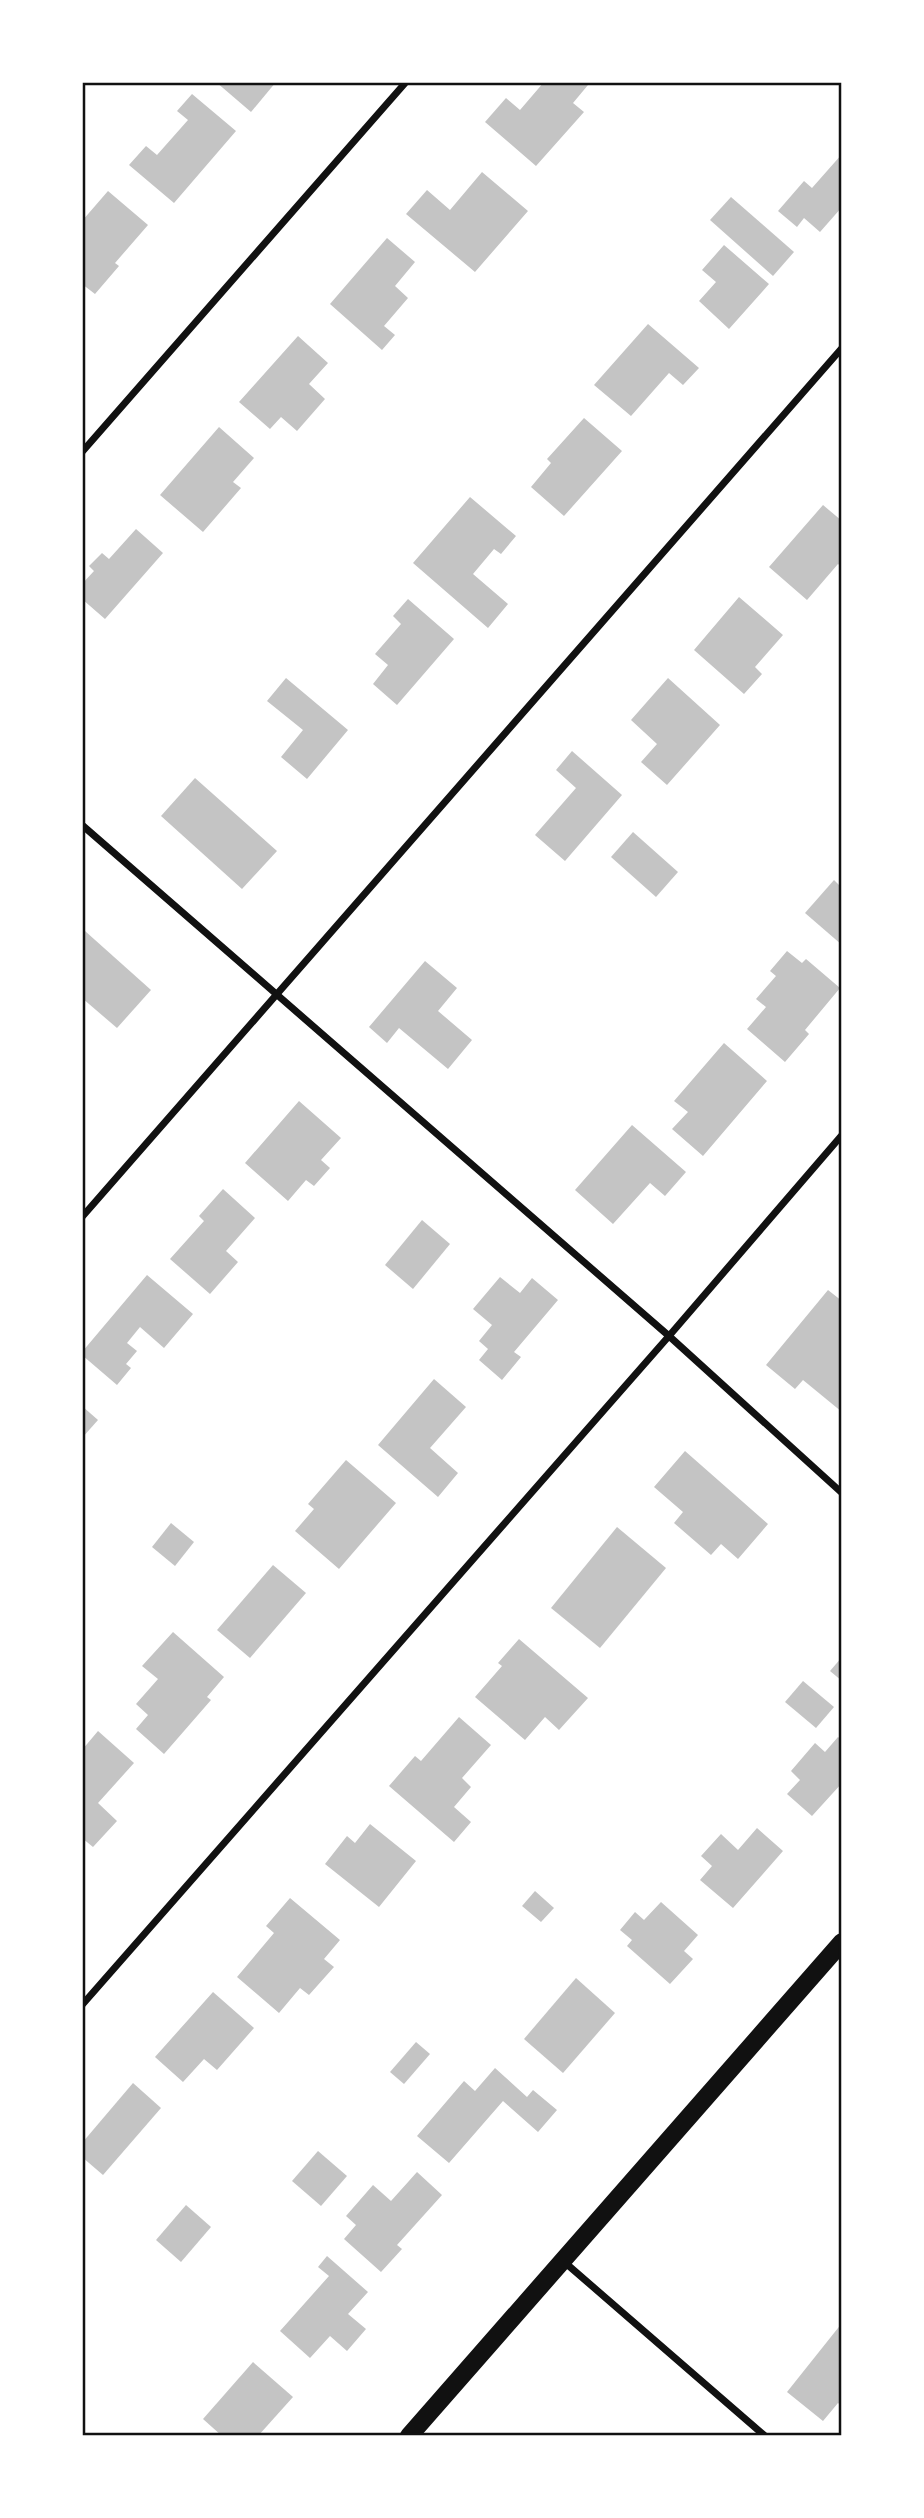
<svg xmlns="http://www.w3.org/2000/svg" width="924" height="2518" font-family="Lato,sans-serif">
  <rect width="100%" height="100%" fill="#fff"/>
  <g fill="#c4c4c4">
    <polygon points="216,82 276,82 251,112"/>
    <polygon points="544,82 584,82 588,85 573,103 584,112 536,166 485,122 506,98 520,110"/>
    <polygon points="192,94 236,131 174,203 129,165 146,146 157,155 188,120 177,111"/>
    <polygon points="842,154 842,207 820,232 804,218 797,227 778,211 804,181 812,188"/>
    <polygon points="482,172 528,211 475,272 406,214 427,190 450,210"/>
    <polygon points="108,191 148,225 115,263 119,266 95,294 82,284 82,221"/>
    <polygon points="731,197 794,252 773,276 710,220"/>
    <polygon points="387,238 415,262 395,286 408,298 384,326 395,335 382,350 330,304"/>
    <polygon points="724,245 769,284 729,329 699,301 716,282 702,270"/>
    <polygon points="648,324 699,368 683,385 669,373 631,416 594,385"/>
    <polygon points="298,336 328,363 309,384 325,399 297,431 281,417 270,429 239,402"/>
    <polygon points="584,418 622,451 564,516 531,487 551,463 547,459"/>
    <polygon points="219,427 254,458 233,482 241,488 203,532 160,495"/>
    <polygon points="470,497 516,536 501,554 494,549 473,574 508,604 488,628 413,563"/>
    <polygon points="823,505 842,521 842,567 838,564 807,600 769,567"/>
    <polygon points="136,529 163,553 105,619 82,599 82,584 94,571 89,566 102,553 109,559"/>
    <polygon points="739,597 783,635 755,667 762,674 744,694 694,650"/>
    <polygon points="408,599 454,639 397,705 373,684 388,665 375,654 401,624 393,616"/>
    <polygon points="286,678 348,730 307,779 281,757 303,730 267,701"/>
    <polygon points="668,678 720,725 667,785 641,762 657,744 631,720"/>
    <polygon points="572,751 622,795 565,861 535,835 576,788 556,770"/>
    <polygon points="195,778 277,851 242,889 161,816"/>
    <polygon points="633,832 678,872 656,897 611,857"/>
    <polygon points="834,880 842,888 842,945 805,913"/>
    <polygon points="85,931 151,990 117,1028 82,998 82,934"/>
    <polygon points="787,951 802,963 806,959 840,988 805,1030 809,1034 785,1062 747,1029 766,1007 756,999 776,976 770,971"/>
    <polygon points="425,961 457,988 438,1011 472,1040 448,1069 399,1028 387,1043 369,1027"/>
    <polygon points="724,1043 767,1081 703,1156 672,1129 688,1112 674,1101"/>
    <polygon points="299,1101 341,1138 321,1160 330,1168 314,1186 306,1180 288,1201 245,1163"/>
    <polygon points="632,1125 686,1172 665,1196 650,1183 613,1224 575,1190"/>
    <polygon points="223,1189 255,1218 226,1251 238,1262 210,1294 170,1259 204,1221 199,1216"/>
    <polygon points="422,1220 450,1244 413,1289 385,1265"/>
    <polygon points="147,1275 193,1314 164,1348 140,1327 127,1343 137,1351 126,1364 131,1368 117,1385 82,1355 82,1352"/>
    <polygon points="500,1277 520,1293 532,1278 558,1300 514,1352 521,1357 502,1380 479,1360 488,1349 479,1341 492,1325 473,1309"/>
    <polygon points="828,1290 842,1301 842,1412 803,1380 795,1389 766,1365"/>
    <polygon points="434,1379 466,1407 430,1448 458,1473 438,1497 378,1445"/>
    <polygon points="82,1406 98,1420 82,1438"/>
    <polygon points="685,1451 768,1524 738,1559 721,1544 711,1555 674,1523 683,1512 654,1487"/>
    <polygon points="346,1460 396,1503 339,1569 295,1531 314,1509 308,1504"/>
    <polygon points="171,1523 194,1542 175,1566 152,1547"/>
    <polygon points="617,1527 666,1568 600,1648 551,1608"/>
    <polygon points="273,1565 306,1593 250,1658 217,1630"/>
    <polygon points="173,1632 224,1677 207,1697 211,1700 164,1754 136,1729 148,1715 136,1704 158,1679 142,1666"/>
    <polygon points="519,1639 588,1698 559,1730 545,1717 525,1740 475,1697 502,1666 498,1663"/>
    <polygon points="842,1657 842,1681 830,1671"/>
    <polygon points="803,1681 834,1707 816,1728 785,1702"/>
    <polygon points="459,1717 491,1745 462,1778 471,1787 454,1807 471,1822 454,1842 389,1786 415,1756 421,1761"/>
    <polygon points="98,1731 134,1763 98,1803 117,1821 93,1847 82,1838 82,1750"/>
    <polygon points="838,1737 842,1740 842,1783 812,1816 787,1794 800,1780 791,1771 815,1743 825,1752"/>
    <polygon points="370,1824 416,1861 379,1907 325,1864 347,1836 355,1843"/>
    <polygon points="757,1828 783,1851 733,1908 700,1880 712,1866 701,1856 721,1834 738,1850"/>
    <polygon points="535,1891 554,1908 541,1922 522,1906"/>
    <polygon points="290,1898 340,1940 324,1959 334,1967 309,1995 300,1988 279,2013 237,1977 274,1933 266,1926"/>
    <polygon points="661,1902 698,1935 684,1951 693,1959 670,1984 627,1946 632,1940 620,1930 635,1912 644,1920"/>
    <polygon points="576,1978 615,2013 563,2073 524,2039"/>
    <polygon points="213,1992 254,2028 217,2070 204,2059 183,2082 155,2057"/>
    <polygon points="416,2042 430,2054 404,2084 390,2072"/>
    <polygon points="495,2068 527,2097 533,2090 557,2110 538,2132 503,2101 449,2163 417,2136 464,2081 475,2091"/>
    <polygon points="133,2083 161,2108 103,2175 82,2157 82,2143"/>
    <polygon points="318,2151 347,2176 321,2206 292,2181"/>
    <polygon points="417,2172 442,2195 397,2245 402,2249 381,2272 344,2239 356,2225 346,2216 373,2185 391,2201"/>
    <polygon points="186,2205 211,2227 181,2262 156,2240"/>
    <polygon points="327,2256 368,2292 348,2314 366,2329 347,2351 330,2336 310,2358 280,2331 329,2276 318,2267"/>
    <polygon points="842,2323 842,2406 838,2403 823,2421 787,2392"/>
    <polygon points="253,2362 293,2397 258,2436 222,2436 203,2419"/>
  </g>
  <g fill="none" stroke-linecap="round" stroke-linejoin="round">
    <g stroke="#111" stroke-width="7">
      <polyline points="82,452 406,82"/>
      <polyline points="82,825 669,1336 842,1493"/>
      <polyline points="82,1217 842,348"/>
      <polyline points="82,2005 669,1336 842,1135"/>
      <polyline points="562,2260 765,2436"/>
    </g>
    <polyline stroke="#111" stroke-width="18" points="409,2436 842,1942"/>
  </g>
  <rect width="924" height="2518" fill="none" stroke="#ffffff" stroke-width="168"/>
  <rect x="84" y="84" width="756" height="2350" fill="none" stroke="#111" stroke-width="2.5"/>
</svg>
